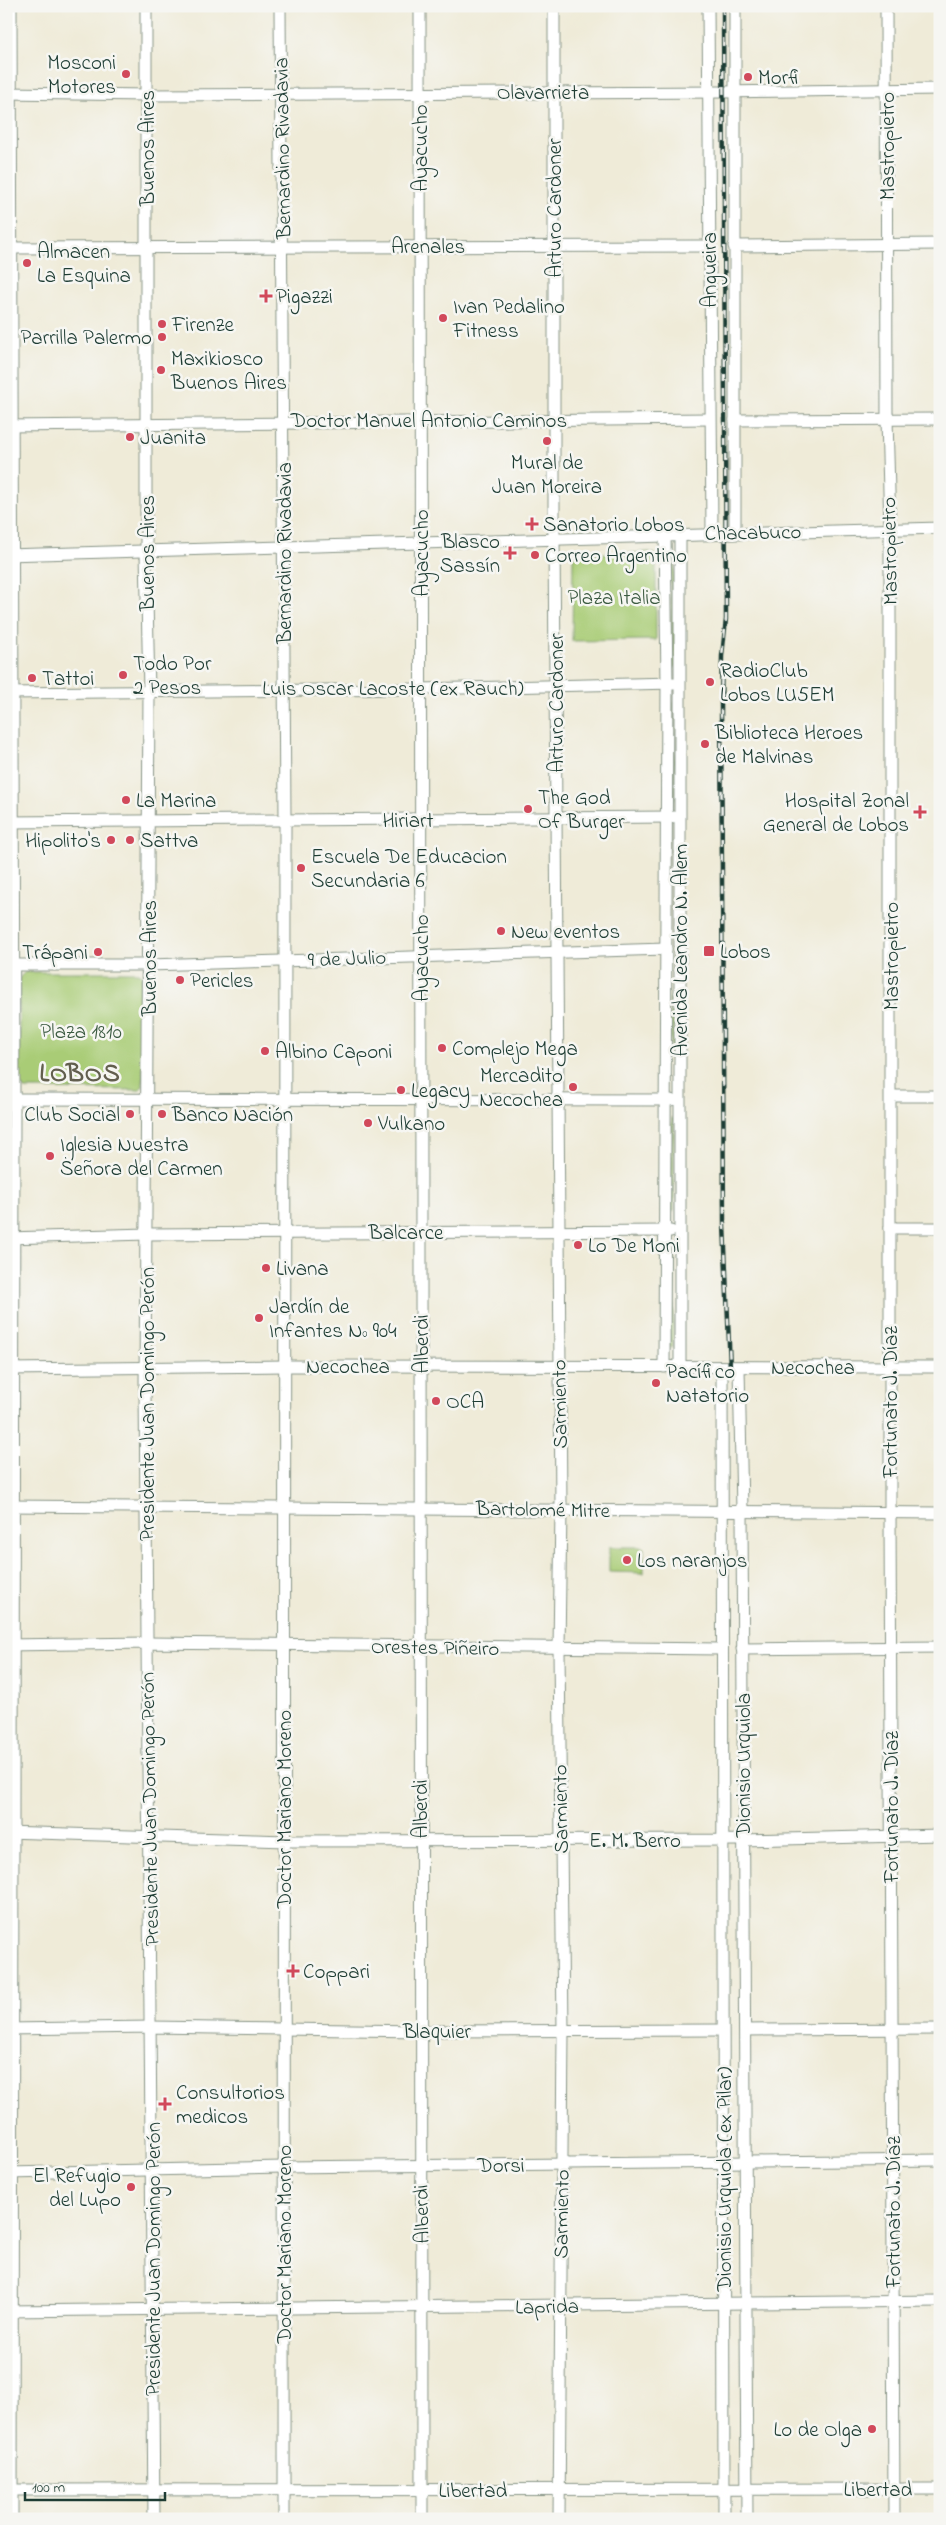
<svg xmlns="http://www.w3.org/2000/svg" width="946" height="2525" font-family="'Indie Flower',sans-serif">
  <rect width="100%" height="100%" fill="#f6f6f2"/>
  <filter id="ink" filterUnits="userSpaceOnUse"><feTurbulence type="fractalNoise" baseFrequency=".02" numOctaves="2"/><feDisplacementMap in="SourceGraphic" scale="10" xChannelSelector="R" yChannelSelector="G"/><feConvolveMatrix kernelMatrix="1 2 1 2 8 2 1 2 1" color-interpolation-filters="sRGB"/></filter>
  <filter id="wash" filterUnits="userSpaceOnUse"><feTurbulence type="fractalNoise" baseFrequency=".0096" numOctaves="4" result="noise"/><feDisplacementMap in="SourceGraphic" scale="20" xChannelSelector="R" yChannelSelector="G"/><feGaussianBlur stdDeviation="1.12" result="paint"/><feColorMatrix in="noise" values="0 0 0 0 0 0 0 0 0 0 0 0 0 0 0 0 0 1.4 0 .05"/><feComposite in="paint" operator="in"/></filter>
  <g filter="url(#wash)">
    <rect width="100%" height="100%" fill="#efebd8"/>
    <g fill="#a9cc76" stroke="#648455">
      <polygon points="672,551 674,553 676,666 673,668 670,553"/>
      <polygon points="650,552 654,554 656,560 656,640 572,641 573,559 576,555"/>
      <polygon points="674,702 675,798 674,798 672,797"/>
      <polygon points="674,835 675,906 673,908 672,837"/>
      <polygon points="25,972 135,972 142,975 143,1086 139,1090 24,1089 19,1083 19,978"/>
      <polygon points="670,998 674,999 674,1080 672,1082"/>
      <polygon points="672,1117 674,1119 674,1211 672,1212 670,1210"/>
      <polygon points="672,1248 674,1250 673,1347 671,1348 669,1347 670,1250"/>
      <polygon points="609,1547 644,1547 644,1573 609,1572"/>
    </g>
  </g>
  <g filter="url(#ink)">
    <g fill="none" stroke-linecap="round" stroke-linejoin="round">
      <g stroke="#879486" stroke-width="13">
        <g id="street">
          <polyline points="11,6 14,1099 12,2519"/>
          <polyline points="146,6 146,552 149,691 145,1387 154,2519"/>
          <polyline points="280,6 285,820 284,2519"/>
          <polyline points="420,6 422,2519"/>
          <polyline points="554,6 554,538 561,1509 559,1649 563,2031 559,2519"/>
          <polyline points="708,6 712,533"/>
          <polyline points="886,6 887,419 890,528 890,1512 894,2519"/>
          <polyline points="6,93 147,95 723,92 940,89"/>
          <polyline points="734,246 940,244"/>
          <polyline points="6,248 709,246"/>
          <polyline points="735,420 940,419"/>
          <polyline points="6,426 710,419"/>
          <polyline points="735,533 735,6"/>
          <polyline points="680,534 680,1367"/>
          <polyline points="6,555 940,528"/>
          <polyline points="6,693 421,689 674,683"/>
          <polyline points="7,822 673,817"/>
          <polyline points="8,965 149,965 666,949"/>
          <polyline points="892,1096 940,1096"/>
          <polyline points="7,1099 671,1100"/>
          <polyline points="890,1228 940,1228"/>
          <polyline points="7,1238 147,1234 671,1231"/>
          <polyline points="664,1367 667,683 665,534"/>
          <polyline points="722,1367 724,2519"/>
          <polyline points="739,1368 742,1510 747,2519"/>
          <polyline points="6,1369 285,1366 940,1367"/>
          <polyline points="7,1506 940,1513"/>
          <polyline points="6,1645 148,1643 722,1649"/>
          <polyline points="742,1649 940,1647"/>
          <polyline points="6,1832 285,1841 743,1840 940,1835"/>
          <polyline points="6,2029 152,2027 421,2031 722,2030"/>
          <polyline points="745,2030 940,2029"/>
          <polyline points="8,2173 283,2167 940,2160"/>
          <polyline points="6,2311 940,2301"/>
          <polyline points="6,2490 940,2489"/>
        </g>
      </g>
      <use href="#street" stroke="#fff" stroke-width="11"/>
      <g stroke="#1f3d34" stroke-width="4.5">
        <polyline id="rail" points="723,6 726,619 722,656 721,703 724,1224 730,1368"/>
      </g>
      <use href="#rail" stroke="#f6f6f2" stroke-width="2.5" stroke-dasharray="8" stroke-linecap="butt"/>
    </g>
  </g>
  <g fill="#d1495b" stroke="#f6f6f2" stroke-width="2">
    <circle cx="126" cy="74" r="5"/>
    <circle cx="748" cy="77" r="5"/>
    <circle cx="27" cy="263" r="5"/>
    <path d="M263.5 288.5h5v5h5v5h-5v5h-5v-5h-5v-5h5z"/>
    <circle cx="443" cy="318" r="5"/>
    <circle cx="162" cy="324" r="5"/>
    <circle cx="162" cy="337" r="5"/>
    <circle cx="161" cy="370" r="5"/>
    <circle cx="130" cy="437" r="5"/>
    <circle cx="547" cy="441" r="5"/>
    <path d="M529.5 516.5h5v5h5v5h-5v5h-5v-5h-5v-5h5z"/>
    <path d="M507.5 545.5h5v5h5v5h-5v5h-5v-5h-5v-5h5z"/>
    <circle cx="535" cy="555" r="5"/>
    <circle cx="123" cy="675" r="5"/>
    <circle cx="32" cy="678" r="5"/>
    <circle cx="710" cy="682" r="5"/>
    <circle cx="705" cy="744" r="5"/>
    <circle cx="126" cy="800" r="5"/>
    <circle cx="528" cy="809" r="5"/>
    <path d="M917.5 804.5h5v5h5v5h-5v5h-5v-5h-5v-5h5z"/>
    <circle cx="111" cy="840" r="5"/>
    <circle cx="130" cy="840" r="5"/>
    <circle cx="301" cy="868" r="5"/>
    <circle cx="501" cy="931" r="5"/>
    <rect x="703" y="945" width="12" height="12" rx="2.5"/>
    <circle cx="98" cy="952" r="5"/>
    <circle cx="180" cy="980" r="5"/>
    <circle cx="442" cy="1048" r="5"/>
    <circle cx="265" cy="1051" r="5"/>
    <circle cx="573" cy="1087" r="5"/>
    <circle cx="401" cy="1090" r="5"/>
    <circle cx="130" cy="1114" r="5"/>
    <circle cx="162" cy="1114" r="5"/>
    <circle cx="368" cy="1123" r="5"/>
    <circle cx="50" cy="1156" r="5"/>
    <circle cx="578" cy="1245" r="5"/>
    <circle cx="266" cy="1268" r="5"/>
    <circle cx="259" cy="1318" r="5"/>
    <circle cx="656" cy="1383" r="5"/>
    <circle cx="436" cy="1401" r="5"/>
    <circle cx="627" cy="1560" r="5"/>
    <path d="M290.5 1963.5h5v5h5v5h-5v5h-5v-5h-5v-5h5z"/>
    <path d="M162.5 2096.5h5v5h5v5h-5v5h-5v-5h-5v-5h5z"/>
    <circle cx="131" cy="2187" r="5"/>
    <circle cx="872" cy="2429" r="5"/>
  </g>
  <g text-anchor="middle" stroke-width="5" stroke-linejoin="round" paint-order="stroke">
    <g font-size="21" fill="#1f3d34" stroke="#f6f6f2" text-anchor="start">
      <text x="116" y="69" text-anchor="end">Mosconi<tspan x="116" dy="24">Motores</tspan></text>
      <text x="758" y="84">Morfi</text>
      <text x="37" y="258">Almacen<tspan x="37" dy="24">La Esquina</tspan></text>
      <text x="276" y="303">Pigazzi</text>
      <text x="453" y="313">Ivan Pedalino<tspan x="453" dy="24">Fitness</tspan></text>
      <text x="172" y="331">Firenze</text>
      <text x="152" y="344" text-anchor="end">Parrilla Palermo</text>
      <text x="171" y="365">Maxikiosco<tspan x="171" dy="24">Buenos Aires</tspan></text>
      <text x="140" y="444">Juanita</text>
      <text x="547" y="469" text-anchor="middle">Mural de<tspan x="547" dy="24">Juan Moreira</tspan></text>
      <text x="543" y="531">Sanatorio Lobos</text>
      <text x="500" y="548" text-anchor="end">Blasco<tspan x="500" dy="24">Sassín</tspan></text>
      <text x="545" y="562">Correo Argentino</text>
      <text x="133" y="670">Todo Por<tspan x="133" dy="24">2 Pesos</tspan></text>
      <text x="720" y="677">RadioClub<tspan x="720" dy="24">Lobos LU5EM</tspan></text>
      <text x="42" y="685">Tattoi</text>
      <text x="715" y="739">Biblioteca Heroes<tspan x="715" dy="24">de Malvinas</tspan></text>
      <text x="538" y="804">The God<tspan x="538" dy="24">Of Burger</tspan></text>
      <text x="136" y="807">La Marina</text>
      <text x="909" y="807" text-anchor="end">Hospital Zonal<tspan x="909" dy="24">General de Lobos</tspan></text>
      <text x="101" y="847" text-anchor="end">Hipolito's</text>
      <text x="140" y="847">Sattva</text>
      <text x="311" y="863">Escuela De Educacion<tspan x="311" dy="24">Secundaria 6</tspan></text>
      <text x="511" y="938">New eventos</text>
      <text x="720" y="958">Lobos</text>
      <text x="88" y="959" text-anchor="end">Trápani</text>
      <text x="190" y="987">Pericles</text>
      <text x="452" y="1055">Complejo Mega</text>
      <text x="275" y="1058">Albino Caponi</text>
      <text x="563" y="1082" text-anchor="end">Mercadito<tspan x="563" dy="24">Necochea</tspan></text>
      <text x="411" y="1097">Legacy</text>
      <text x="120" y="1121" text-anchor="end">Club Social</text>
      <text x="172" y="1121">Banco Nación</text>
      <text x="378" y="1130">Vulkano</text>
      <text x="60" y="1151">Iglesia Nuestra<tspan x="60" dy="24">Señora del Carmen</tspan></text>
      <text x="588" y="1252">Lo De Moni</text>
      <text x="276" y="1275">Livana</text>
      <text x="269" y="1313">Jardín de<tspan x="269" dy="24">Infantes Nº 904</tspan></text>
      <text x="666" y="1378">Pacífico<tspan x="666" dy="24">Natatorio</tspan></text>
      <text x="446" y="1408">OCA</text>
      <text x="637" y="1567">Los naranjos</text>
      <text x="303" y="1978">Coppari</text>
      <text x="176" y="2099">Consultorios<tspan x="176" dy="24">medicos</tspan></text>
      <text x="121" y="2182" text-anchor="end">El Refugio<tspan x="121" dy="24">del Lupo</tspan></text>
      <text x="862" y="2436" text-anchor="end">Lo de Olga</text>
    </g>
    <g font-size="21" fill="#1f3d34" stroke="#f6f6f2">
      <text x="543" y="99">Olavarrieta</text>
      <text transform="translate(887 146) rotate(-90)" y="7">Mastropietro</text>
      <text transform="translate(147 148) rotate(-90)" y="7">Buenos Aires</text>
      <text transform="translate(282 148) rotate(-91)" y="7">Bernardino Rivadavia</text>
      <text transform="translate(420 148) rotate(-90)" y="7">Ayacucho</text>
      <text transform="translate(554 208) rotate(-90)" y="7">Arturo Cardoner</text>
      <text x="428" y="253">Arenales</text>
      <text transform="translate(709 270) rotate(-90)" y="7">Angueira</text>
      <text x="429" y="427">Doctor Manuel Antonio Caminos</text>
      <text transform="translate(753 532) rotate(-1)" y="7">Chacabuco</text>
      <text transform="translate(889 551) rotate(-91)" y="7">Mastropietro</text>
      <text transform="translate(147 553) rotate(-90)" y="7">Buenos Aires</text>
      <text transform="translate(284 553) rotate(-90)" y="7">Bernardino Rivadavia</text>
      <text transform="translate(421 553) rotate(-90)" y="7">Ayacucho</text>
      <text x="393" y="695">Luis Oscar Lacoste (ex Rauch)</text>
      <text transform="translate(556 703) rotate(-90)" y="7">Arturo Cardoner</text>
      <text x="408" y="827">Hiriart</text>
      <text transform="translate(680 950) rotate(-90)" y="7">Avenida Leandro N. Alem</text>
      <text transform="translate(891 956) rotate(-90)" y="7">Mastropietro</text>
      <text transform="translate(149 958) rotate(-90)" y="7">Buenos Aires</text>
      <text transform="translate(347 958) rotate(-2)" y="7">9 de Julio</text>
      <text transform="translate(421 958) rotate(-90)" y="7">Ayacucho</text>
      <text x="406" y="1239">Balcarce</text>
      <text transform="translate(421 1344) rotate(-90)" y="7">Alberdi</text>
      <text x="348" y="1373">Necochea</text>
      <text x="813" y="1374">Necochea</text>
      <text transform="translate(890 1402) rotate(-90)" y="7">Fortunato J. Díaz</text>
      <text transform="translate(147 1404) rotate(-90)" y="7">Presidente Juan Domingo Perón</text>
      <text transform="translate(559 1404) rotate(-91)" y="7">Sarmiento</text>
      <text transform="translate(543 1509) rotate(1)" y="7">Bartolomé Mitre</text>
      <text transform="translate(435 1647) rotate(1)" y="7">Orestes Piñeiro</text>
      <text transform="translate(743 1765) rotate(-90)" y="7">Dionisio Urquiola</text>
      <text transform="translate(891 1807) rotate(-90)" y="7">Fortunato J. Díaz</text>
      <text transform="translate(149 1809) rotate(-91)" y="7">Presidente Juan Domingo Perón</text>
      <text transform="translate(284 1809) rotate(-90)" y="7">Doctor Mariano Moreno</text>
      <text transform="translate(420 1809) rotate(-90)" y="7">Alberdi</text>
      <text transform="translate(560 1809) rotate(-91)" y="7">Sarmiento</text>
      <text x="635" y="1847">E. M. Berro</text>
      <text x="437" y="2038">Blaquier</text>
      <text x="501" y="2172">Dorsi</text>
      <text transform="translate(724 2179) rotate(-90)" y="7">Dionisio Urquiola (ex Pilar)</text>
      <text transform="translate(893 2212) rotate(-90)" y="7">Fortunato J. Díaz</text>
      <text transform="translate(421 2214) rotate(-91)" y="7">Alberdi</text>
      <text transform="translate(561 2214) rotate(-89)" y="7">Sarmiento</text>
      <text transform="translate(284 2244) rotate(-90)" y="7">Doctor Mariano Moreno</text>
      <text transform="translate(153 2259) rotate(-90)" y="7">Presidente Juan Domingo Perón</text>
      <text transform="translate(547 2306) rotate(-1)" y="7">Laprida</text>
      <text x="878" y="2496">Libertad</text>
      <text x="473" y="2497">Libertad</text>
    </g>
    <g font-size="21" fill="#3b5a41" stroke="#f6f6f2">
      <text x="614" y="604">Plaza Italia</text>
      <text x="81" y="1038">Plaza 1810</text>
    </g>
    <g font-size="26" font-weight="bold" letter-spacing="1" fill="#625f4e" stroke="#f6f6f2">
      <text x="80" y="1081">LOBOS</text>
    </g>
  </g>
  <rect width="946" height="2525" fill="none" stroke="#f6f6f2" stroke-width="25"/>
  <path d="M25 2492v8h140v-8" fill="none" stroke="#1f3d34" stroke-width="2.5"/>
  <text x="32" y="2492" font-size="15" fill="#1f3d34" stroke="#f6f6f2" stroke-width="4" paint-order="stroke">100 m</text>
</svg>
